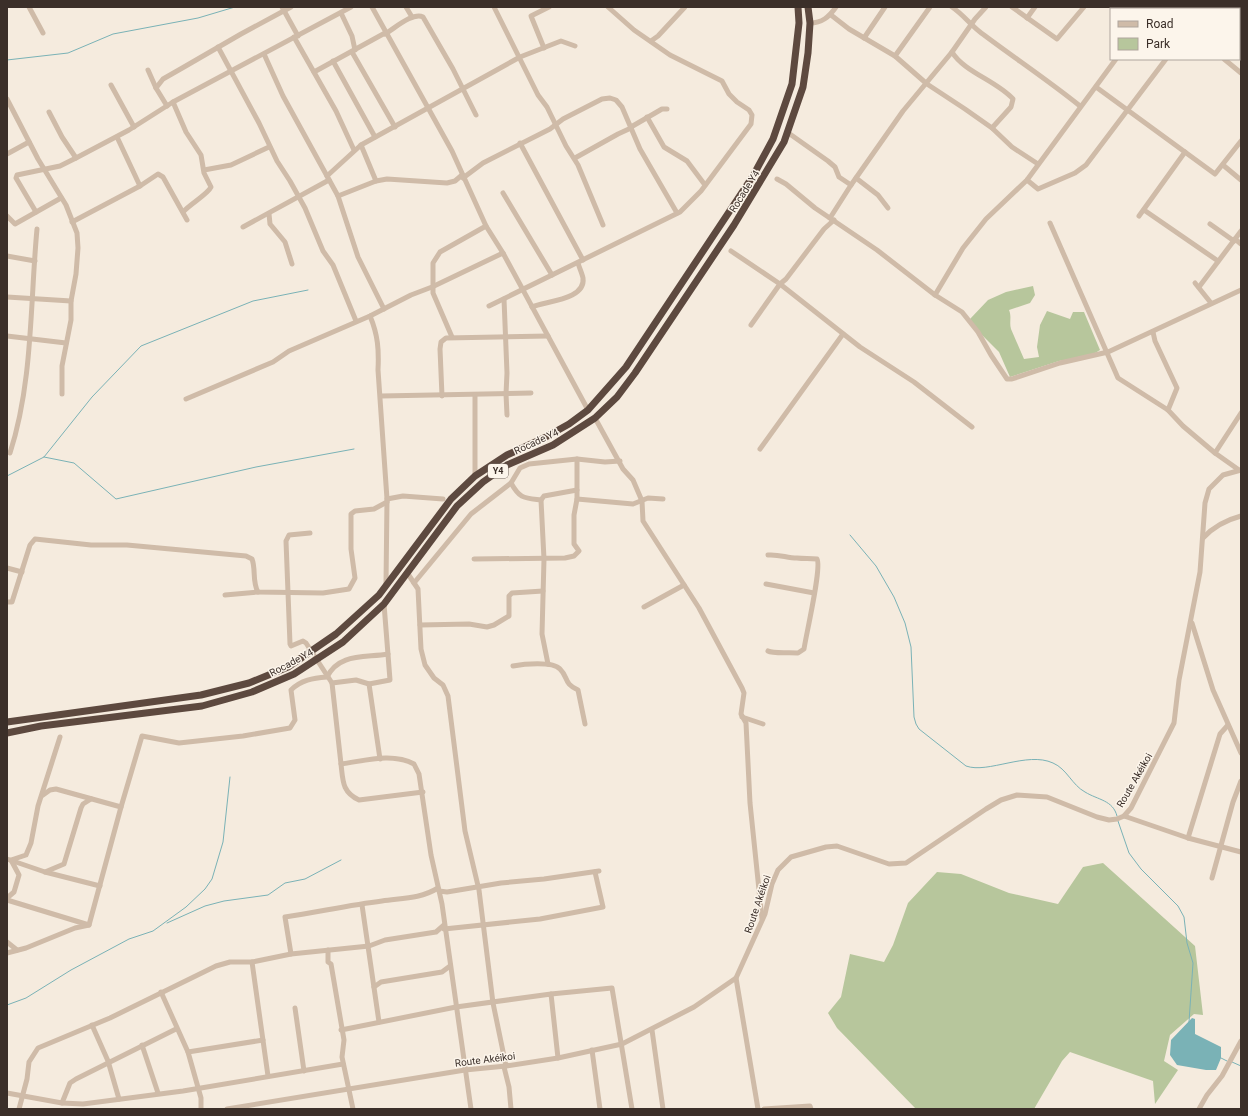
<svg xmlns="http://www.w3.org/2000/svg" width="1248" height="1116" font-family="Roboto,sans-serif">
  <rect width="100%" height="100%" fill="#f5ebde"/>
  <g fill="#b7c69c">
    <path d="M 1033,286 L 1035,295 L 1030,303 L 1009,310 C 1012,317 1009,322 1011,329 L 1024,359 L 1039,357 L 1037,347 L 1040,325 L 1047,311 L 1070,319 L 1073,312 L 1084,312 L 1100,350 L 1092,355 L 1059,361 L 1010,377 L 999,352 L 978,331 L 970,319 L 988,300 L 1006,292 Z"/>
    <polygon points="1103,863 1195,946 1203,1015 1194,1014 1170,1035 1164,1061 1178,1070 1155,1104 1153,1081 1070,1052 1062,1061 1034,1109 916,1109 837,1028 828,1013 841,997 850,954 884,962 893,945 908,903 937,872 961,874 1009,893 1058,904 1083,867"/>
  </g>
  <polygon fill="#7ab2b6" points="1192,1018 1195,1019 1195,1034 1221,1047 1221,1058 1216,1070 1206,1070 1177,1065 1170,1055 1171,1040"/>
  <g fill="none" stroke-linecap="round" stroke-linejoin="round">
    <g stroke="#7ab2b6" stroke-width="1">
      <polyline points="7,60 68,53 113,34 198,18 235,7"/>
      <polyline points="44,457 74,463 116,499 256,467 354,449"/>
      <polyline points="7,476 44,457 92,397 141,346 253,301 308,290"/>
      <path d="M 850,535 L 876,566 L 894,597 L 905,623 L 911,647 L 914,717 L 916,724 L 919,729 L 966,766 C 988,774 1027,751 1053,763 C 1067,769 1072,785 1085,792 C 1098,800 1113,800 1117,816"/>
      <polyline points="1118,821 1129,853 1141,869 1178,906 1184,917 1187,943 1193,963 1189,1022"/>
      <polyline points="167,923 205,906 224,901 268,895 285,883 305,879 341,860"/>
      <polyline points="7,1005 26,998 71,970 129,939 153,931 186,907 205,889 212,879 223,842 230,777"/>
      <polyline points="1221,1058 1227,1061"/>
      <polyline points="1232,1062 1241,1066"/>
    </g>
    <g stroke="#cfbba8" stroke-width="5">
      <polyline points="29,7 43,33"/>
      <polyline points="282,7 298,36"/>
      <polyline points="372,7 452,151 486,226 503,253 588,410"/>
      <polyline points="406,7 412,17"/>
      <polyline points="494,7 538,95 547,107 566,146 578,165 603,225"/>
      <path d="M 952,7 C 964,15 972,27 984,35 C 1016,59 1049,81 1080,106"/>
      <polyline points="1012,7 1057,39 1084,7"/>
      <polyline points="1146,7 1149,9"/>
      <polyline points="1202,9 1204,7"/>
      <polyline points="341,13 352,36 355,50"/>
      <polyline points="831,15 849,29 895,56 927,84 965,109 992,128 1012,147 1038,164"/>
      <polyline points="1027,18 1035,7"/>
      <path d="M 810,23 C 822,23 829,17 836,7"/>
      <path d="M 385,34 C 395,28 413,12 423,17 L 453,69 L 476,115"/>
      <polyline points="294,37 336,111 354,150"/>
      <polyline points="864,38 885,7"/>
      <polyline points="651,41 658,36 685,7"/>
      <polyline points="218,47 259,123 277,161 290,181 305,208 323,251 333,265 356,321"/>
      <polyline points="544,48 531,16 549,7"/>
      <polyline points="352,52 395,127"/>
      <path d="M 952,52 C 964,72 997,81 1013,99 L 1011,107 L 992,128"/>
      <polyline points="264,54 283,96 338,196 358,257 384,309"/>
      <polyline points="895,56 930,7"/>
      <polyline points="1224,59 1241,73"/>
      <polyline points="333,61 375,137"/>
      <polyline points="148,70 156,88 167,106"/>
      <polyline points="314,72 385,33"/>
      <polyline points="111,85 134,127"/>
      <polyline points="1096,87 1215,174 1241,141"/>
      <polyline points="156,88 163,79 184,67 241,34 291,7"/>
      <polyline points="7,99 38,159 66,205 77,233 78,248 76,274 71,301 71,320 62,366 62,394"/>
      <path d="M 173,102 L 186,132 L 201,155 L 204,173 L 211,187 C 208,194 190,204 183,212"/>
      <polyline points="49,112 62,137 76,158"/>
      <polyline points="647,117 664,147 687,161 705,185"/>
      <polyline points="631,127 662,109 667,109"/>
      <polyline points="787,132 828,161 835,167 839,177 851,185"/>
      <polyline points="117,137 140,186"/>
      <polyline points="520,143 583,260"/>
      <polyline points="361,145 376,181"/>
      <polyline points="7,154 29,142"/>
      <polyline points="575,158 618,134 631,128"/>
      <polyline points="1223,165 1241,180"/>
      <polyline points="204,170 231,165 269,147"/>
      <polyline points="327,176 361,145 520,57 561,41 575,46"/>
      <polyline points="463,178 483,163 550,129 563,119 602,99 610,98 616,100 622,107 640,149 677,213"/>
      <polyline points="856,178 878,195 888,208"/>
      <polyline points="777,179 786,184 815,208 877,250 935,295 962,312 978,332 991,355 1007,379 1012,379 1060,363 1108,352 1241,290"/>
      <polyline points="1027,180 1038,189 1075,173 1086,165 1166,59"/>
      <polyline points="503,193 552,275"/>
      <polyline points="338,196 376,181 387,179 447,183 455,181 462,175"/>
      <polyline points="1144,210 1218,261"/>
      <polyline points="36,212 16,178 17,175 60,166 76,158 129,130 173,102 351,7"/>
      <polyline points="269,214 270,224 285,242 292,264"/>
      <polyline points="7,216 15,224 61,198"/>
      <polyline points="1139,216 1185,152"/>
      <polyline points="830,218 851,185 903,111 952,52 975,19 986,7"/>
      <polyline points="72,222 140,186 158,174 163,177 187,220"/>
      <polyline points="1050,223 1118,378 1168,410 1183,426 1215,453"/>
      <polyline points="1210,224 1234,241"/>
      <polyline points="243,227 329,180"/>
      <polyline points="1235,239 1241,244"/>
      <polyline points="731,251 780,284 860,347 914,382 972,427"/>
      <polyline points="7,256 35,261"/>
      <polyline points="1195,283 1211,303"/>
      <polyline points="1199,287 1241,231"/>
      <polyline points="935,295 963,248 986,219 1027,180 1116,59"/>
      <polyline points="7,297 71,301"/>
      <polyline points="504,299 507,373 506,394 507,415"/>
      <polyline points="489,306 680,212 701,191 751,124 752,115 749,110 737,102 729,94 722,81 670,55 634,30 608,7"/>
      <path d="M 532,307 C 545,301 586,300 583,278 C 582,273 579,267 578,263"/>
      <path d="M 370,316 C 378,335 379,350 378,370 L 387,499 L 386,585"/>
      <polyline points="751,325 780,284 786,279 824,229 834,220"/>
      <polyline points="1153,332 1155,341 1177,388 1168,410"/>
      <polyline points="7,336 66,343"/>
      <polyline points="452,337 433,293 433,263 440,252 486,226"/>
      <polyline points="381,396 531,393"/>
      <polyline points="442,396 440,349 441,342 446,338 548,336"/>
      <polyline points="186,399 273,362 289,351 370,316 411,295 432,287 503,253"/>
      <polyline points="595,418 623,469 633,480 642,501 643,521 699,608 742,688 744,693 741,714 746,723 750,803 762,919"/>
      <polyline points="760,449 843,334"/>
      <path d="M 10,453 C 33,382 30,303 37,229"/>
      <polyline points="1239,470 1215,453 1241,413"/>
      <polyline points="475,476 475,395"/>
      <polyline points="511,483 520,468 529,464 577,459 605,462 620,461"/>
      <polyline points="387,499 403,496 443,499"/>
      <polyline points="577,499 633,504 648,498 663,499"/>
      <polyline points="541,500 544,559 542,634 548,664"/>
      <polyline points="310,533 289,535 286,541 290,644 291,646 303,641 306,643 332,683 356,680 369,684 390,680 384,604"/>
      <path d="M 1203,538 C 1214,526 1226,520 1241,516"/>
      <polyline points="474,559 565,558 574,556 579,551 574,544 574,515 577,499 577,459"/>
      <polyline points="7,568 22,572"/>
      <polyline points="408,574 418,589 421,649 425,665 434,678 443,685 448,696 465,831 479,890 493,1003 506,1066"/>
      <path d="M 414,583 L 471,514 L 511,483 C 520,499 524,498 541,500 L 544,496 L 577,490"/>
      <polyline points="766,584 814,593"/>
      <polyline points="225,595 258,592"/>
      <path d="M 7,602 L 12,602 L 30,545 L 35,539 L 91,545 L 127,545 L 246,556 L 252,559 C 256,569 252,582 258,592 L 323,593 L 349,589 L 355,578 L 351,549 L 351,514 L 355,511 L 374,509 L 387,502"/>
      <polyline points="644,607 684,585"/>
      <polyline points="1192,623 1213,690 1241,753"/>
      <polyline points="420,625 469,624 487,627 494,625 509,616 509,596 512,593 543,591"/>
      <path d="M 768,651 C 773,654 790,652 798,653 L 804,649 C 806,635 822,567 817,559 C 810,558 804,559 797,558 C 787,558 779,554 768,555"/>
      <path d="M 513,666 C 523,664 553,661 560,669 C 569,678 563,683 578,690 L 585,724"/>
      <path d="M 332,683 L 341,764 C 364,761 392,752 414,764 L 419,774 L 431,855 L 442,904 L 471,1109"/>
      <polyline points="369,684 380,759"/>
      <polyline points="742,717 763,724"/>
      <path d="M 341,764 C 343,781 342,792 359,800 L 423,792"/>
      <polyline points="43,795 50,790 56,789 121,807"/>
      <polyline points="1124,816 1188,838 1241,852"/>
      <polyline points="1188,838 1220,734 1228,725"/>
      <polyline points="7,859 45,872 100,886"/>
      <polyline points="45,872 64,864 81,808 83,804 91,799"/>
      <polyline points="1212,878 1233,802 1241,781"/>
      <polyline points="439,891 447,892 501,883 544,879 599,871"/>
      <polyline points="7,898 14,892 19,875 11,860 26,855 31,843 38,806 60,737"/>
      <polyline points="7,900 89,925"/>
      <polyline points="362,905 379,1022"/>
      <polyline points="444,929 540,919 603,907 595,872"/>
      <polyline points="7,942 17,950"/>
      <polyline points="328,950 328,962 331,964 344,1040 342,1057 353,1109"/>
      <path d="M 7,953 L 26,948 L 75,928 L 89,925 L 121,807 L 142,736 L 179,743 L 243,736 L 290,728 L 295,720 L 291,690 C 301,680 313,678 327,677 C 339,653 364,658 388,654"/>
      <path d="M 291,954 L 285,917 C 318,912 350,905 382,901 C 403,898 420,899 438,888"/>
      <polyline points="252,962 268,1076"/>
      <polyline points="736,978 758,1109"/>
      <polyline points="374,987 381,982 442,972 450,966"/>
      <polyline points="161,992 188,1052 201,1098 201,1109"/>
      <polyline points="551,994 612,988 632,1109"/>
      <polyline points="295,1008 304,1071"/>
      <polyline points="92,1025 108,1061 119,1099"/>
      <polyline points="341,1030 456,1007 551,994 558,1058"/>
      <polyline points="652,1030 663,1109"/>
      <polyline points="142,1045 158,1093"/>
      <polyline points="592,1050 600,1109"/>
      <polyline points="188,1052 263,1040"/>
      <polyline points="504,1067 509,1087 511,1109"/>
      <polyline points="7,1093 62,1103 83,1104 183,1091 343,1064"/>
      <polyline points="62,1103 70,1083 76,1079 176,1029"/>
      <polyline points="19,1109 27,1079 29,1062 38,1048 110,1018 216,966 230,962 252,962 291,954 369,946 385,940 436,932 444,925"/>
      <polyline points="227,1109 465,1070 506,1066 558,1058 622,1044 694,1007 736,978 765,914 772,884 778,870 791,857 826,847 837,846 889,864 906,863 986,809 1001,800 1017,795 1047,797 1097,817 1109,820 1117,819 1124,816 1131,808 1174,723 1179,680 1200,572 1205,503 1209,489 1223,475 1241,470"/>
      <polyline points="764,1109 810,1106 811,1109"/>
      <polyline points="1199,1109 1207,1095 1222,1076 1241,1041"/>
    </g>
    <g stroke="#5d493f" stroke-width="7">
      <polyline points="7,722 201,695 249,683 288,667 336,634 379,595 451,499 475,476 507,455 544,438 569,424 588,410 626,367 753,176 773,139 792,84 799,23 798,7"/>
      <polyline points="7,733 41,726 202,706 252,692 294,674 343,642 384,604 457,506 483,482 507,465 553,445 595,418 617,397 635,373 734,225 784,142 803,87 808,53 810,23 808,7"/>
    </g>
  </g>
  <g text-anchor="middle" stroke-width="3" stroke-linejoin="round" paint-order="stroke">
    <rect fill="#fcf5eb" stroke="#756a63" stroke-width="1" x="488" y="464" width="20" height="14" rx="3"/>
    <g font-size="9" font-weight="bold" fill="#3b2f29">
      <text x="498" y="474">Y4</text>
    </g>
    <g font-size="10" fill="#3b2f29" stroke="#fcf5eb">
      <text transform="translate(744 191) rotate(-58)" y="4">Rocade Y4</text>
      <text transform="translate(536 441) rotate(-25)" y="4">Rocade Y4</text>
      <text transform="translate(291 662) rotate(-28)" y="4">Rocade Y4</text>
      <text transform="translate(1134 780) rotate(-60)" y="4">Route Akéikoi</text>
      <text transform="translate(757 904) rotate(-71)" y="4">Route Akéikoi</text>
      <text transform="translate(485 1059) rotate(-7)" y="4">Route Akéikoi</text>
    </g>
  </g>
  <rect width="1248" height="1116" fill="none" stroke="#3b2f29" stroke-width="16"/>
  <rect x="1110" y="8" width="130" height="52" fill="#fcf5eb" stroke="#afa69d"/>
  <rect x="1118" y="21" width="20" height="6" fill="#cfbba8" stroke="#afa69d"/>
  <text x="1146" y="28" font-size="12" fill="#3b2f29">Road</text>
  <rect x="1118" y="38" width="20" height="12" fill="#b7c69c" stroke="#afa69d"/>
  <text x="1146" y="48" font-size="12" fill="#3b2f29">Park</text>
</svg>
